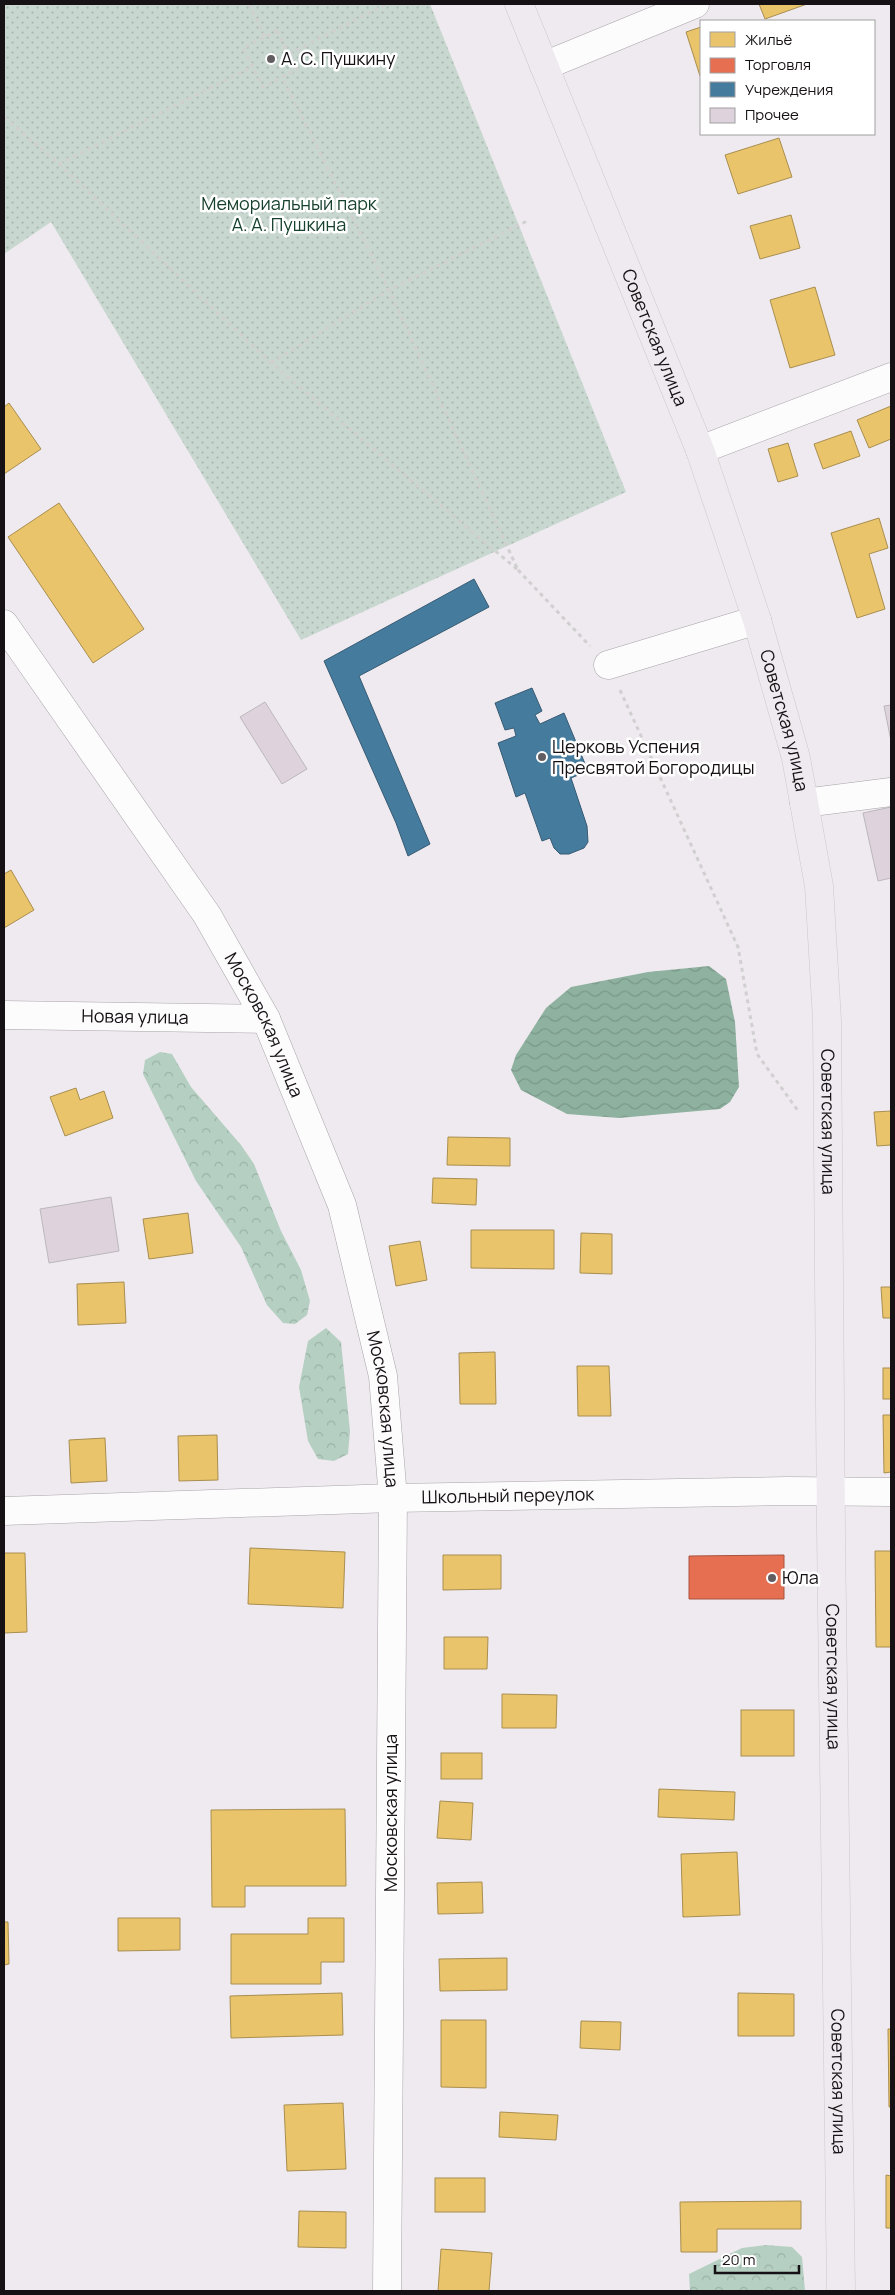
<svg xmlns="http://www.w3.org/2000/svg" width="895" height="2295" font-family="Manrope,sans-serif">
  <defs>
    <pattern id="forest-crowns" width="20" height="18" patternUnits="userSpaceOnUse" patternTransform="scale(1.25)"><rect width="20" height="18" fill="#b5d0c2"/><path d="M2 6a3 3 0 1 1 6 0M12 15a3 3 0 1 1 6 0" fill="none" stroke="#9bb2a6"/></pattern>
    <pattern id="park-dots" width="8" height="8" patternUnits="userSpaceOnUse" patternTransform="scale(1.25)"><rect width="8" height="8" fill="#c8d8d0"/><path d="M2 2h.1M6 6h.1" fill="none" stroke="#abb8b2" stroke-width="1.8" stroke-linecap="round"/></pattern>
    <pattern id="water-waves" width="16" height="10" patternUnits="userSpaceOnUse" patternTransform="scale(1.25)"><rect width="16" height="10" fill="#8fb2a0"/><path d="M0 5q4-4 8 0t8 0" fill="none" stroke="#7a9889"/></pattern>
  </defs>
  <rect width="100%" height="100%" fill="#efeaef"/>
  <g fill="url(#forest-crowns)">
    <polygon points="160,1052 172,1054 191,1087 241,1145 254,1164 281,1231 301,1270 310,1301 307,1315 295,1324 283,1323 267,1305 241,1247 196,1181 143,1074 145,1060"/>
    <polygon points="326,1328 341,1342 350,1431 348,1454 334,1461 318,1459 308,1441 299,1387 308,1341"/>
    <polygon points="766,2245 792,2247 802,2257 805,2291 690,2291 689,2274 742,2248"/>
  </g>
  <polygon fill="url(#park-dots)" points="4,4 430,4 626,492 301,640 51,222 4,254"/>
  <polygon fill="url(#water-waves)" points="709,966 726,979 735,1022 739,1087 730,1102 720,1109 619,1118 567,1114 521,1090 511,1070 516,1055 546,1008 571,987 648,972"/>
  <g fill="#e9c46a" stroke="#a98e50">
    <polygon points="759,4 807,4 765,19"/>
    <polygon points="701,27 701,76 700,76 686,32"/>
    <polygon points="779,138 792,177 738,194 725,155"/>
    <polygon points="791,215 800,248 760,259 750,226"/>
    <polygon points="815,287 835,355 790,368 770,300"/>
    <polygon points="9,403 41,449 4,474 4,407"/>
    <polygon points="891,406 891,439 869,448 857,420"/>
    <polygon points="851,431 860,456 823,469 814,444"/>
    <polygon points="788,443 798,476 778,482 768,449"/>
    <polygon points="59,503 144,629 93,663 8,537"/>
    <polygon points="879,518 888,548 869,554 885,609 857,618 831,533"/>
    <polygon points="11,870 34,910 4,928 4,874"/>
    <polygon points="76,1088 80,1100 104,1091 113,1118 65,1136 50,1097"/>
    <polygon points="891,1111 891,1145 877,1146 874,1112"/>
    <polygon points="448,1137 510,1138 510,1166 447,1165"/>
    <polygon points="433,1178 477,1179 476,1205 432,1203"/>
    <polygon points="188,1213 193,1253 149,1259 143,1219"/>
    <polygon points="471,1230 554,1230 554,1269 471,1268"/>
    <polygon points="581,1233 612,1234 612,1274 580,1273"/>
    <polygon points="420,1241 427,1280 396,1286 389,1246"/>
    <polygon points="124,1282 126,1323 78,1325 77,1284"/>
    <polygon points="881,1287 891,1287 891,1318 883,1318"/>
    <polygon points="495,1352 496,1404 460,1404 459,1353"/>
    <polygon points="577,1366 609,1366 611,1416 578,1416"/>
    <rect x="883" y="1368" width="8" height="31"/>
    <polygon points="883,1415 891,1415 891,1472 884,1473"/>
    <polygon points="217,1435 218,1480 179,1481 178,1436"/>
    <polygon points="105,1438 107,1481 71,1483 69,1440"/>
    <polygon points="250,1548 345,1552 343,1608 248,1604"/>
    <polygon points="875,1551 891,1551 891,1647 876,1647"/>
    <polygon points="4,1553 25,1553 27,1632 4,1633"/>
    <polygon points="443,1555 501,1555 501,1589 443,1590"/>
    <polygon points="444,1637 488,1637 487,1669 444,1669"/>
    <polygon points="502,1694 557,1695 556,1728 502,1728"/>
    <rect x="741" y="1710" width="53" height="46"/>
    <rect x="441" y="1753" width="41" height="26"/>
    <polygon points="659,1789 735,1792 734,1820 658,1817"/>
    <polygon points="440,1801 473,1803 471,1840 437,1838"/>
    <polygon points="345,1809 346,1886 245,1886 245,1907 212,1907 211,1810"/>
    <polygon points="737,1852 740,1915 683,1917 681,1854"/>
    <polygon points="482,1882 483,1913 438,1914 437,1883"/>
    <polygon points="118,1918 180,1918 180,1950 118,1951"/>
    <polygon points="308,1918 344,1918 344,1962 321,1962 321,1984 231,1984 231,1934 308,1934"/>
    <polygon points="4,1922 8,1922 9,1964 4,1965"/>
    <polygon points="507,1958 507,1990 440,1991 439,1959"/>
    <polygon points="342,1993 343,2035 231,2038 230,1996"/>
    <polygon points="738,1993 794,1994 794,2036 738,2036"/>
    <polygon points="441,2020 486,2020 486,2088 441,2087"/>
    <polygon points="581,2021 621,2022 620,2050 580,2048"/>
    <polygon points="888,2029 891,2029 891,2107 889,2107"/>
    <polygon points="343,2103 346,2169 287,2171 284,2105"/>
    <polygon points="500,2112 558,2115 556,2140 499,2137"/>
    <polygon points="886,2175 891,2176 891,2228 886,2228"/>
    <rect x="435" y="2178" width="50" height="34"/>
    <polygon points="801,2201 801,2229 717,2229 717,2252 681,2252 680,2202"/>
    <polygon points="299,2211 346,2212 346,2248 298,2247"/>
    <polygon points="441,2249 492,2253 489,2291 438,2291"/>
  </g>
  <polygon fill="#e76f51" stroke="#a8533f" points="784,1555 784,1599 689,1599 689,1556"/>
  <g fill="#457b9d" stroke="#375b74">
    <polygon points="474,579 489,607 359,676 430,844 408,856 396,823 324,661"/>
    <polygon points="532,688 542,711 535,715 540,724 564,713 588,771 571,778 587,826 588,842 584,848 569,854 560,854 554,848 550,838 542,841 525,793 516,797 498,743 516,736 514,728 505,730 495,703"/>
  </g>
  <g fill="#ded3dd" stroke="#bbb7bb">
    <polygon points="265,702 307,769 282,784 240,717"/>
    <polygon points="891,705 891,741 884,706"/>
    <polygon points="891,807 891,878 878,881 863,813"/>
    <polygon points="111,1197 119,1251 49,1263 40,1209"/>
  </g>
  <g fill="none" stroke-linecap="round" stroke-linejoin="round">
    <g stroke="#a8a4a8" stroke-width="29">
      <g id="minor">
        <polyline points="544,66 695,4"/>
        <polyline points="700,450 891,377"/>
        <path id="s1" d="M 4,624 L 207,915 L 266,1019 L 342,1205 L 383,1376 L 393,1498 L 387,2291"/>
        <polyline points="608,665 757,620"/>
        <polyline points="804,803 891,792"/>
        <path id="s2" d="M 4,1015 L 266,1019"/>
        <path id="s3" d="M 4,1511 L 393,1498 L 788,1491 L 891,1492"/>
      </g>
    </g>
    <g stroke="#cbc8ca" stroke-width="29">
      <g id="major">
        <path id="s4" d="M 519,4 L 700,450 L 757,620 L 796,758 L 819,886 L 827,1020 L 831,1532 L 841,2291"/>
      </g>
    </g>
    <g stroke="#d1d0d1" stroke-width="3" stroke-dasharray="4 4" stroke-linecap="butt">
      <polyline points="249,4 265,37"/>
      <polygon points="277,31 297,69 263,87 243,48"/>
      <polyline points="289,54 386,4"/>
      <polyline points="4,117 59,164 271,363 518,570 389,290 282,77"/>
      <polyline points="59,164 252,67"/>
      <polyline points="271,363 389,290 527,221"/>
      <polyline points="518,570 590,646"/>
      <polyline points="620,690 738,947 757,1054 799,1112"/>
    </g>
    <use href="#minor" stroke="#fdfcfd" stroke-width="28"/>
    <use href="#major" stroke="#efeaef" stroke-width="28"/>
  </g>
  <g fill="#615d61" stroke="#fff" stroke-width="2">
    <circle cx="271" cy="59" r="5"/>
    <circle cx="542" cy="757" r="5"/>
    <circle cx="772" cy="1578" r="5"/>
  </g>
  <g text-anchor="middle" stroke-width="5" stroke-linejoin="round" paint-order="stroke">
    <g font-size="18" fill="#151114" stroke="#fff" text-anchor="start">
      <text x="281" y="65">А. С. Пушкину</text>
      <text x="552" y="753">Церковь Успения<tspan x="552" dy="21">Пресвятой Богородицы</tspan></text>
      <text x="782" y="1584">Юла</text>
    </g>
    <g font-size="18" fill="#16412c" stroke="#fff">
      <text x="289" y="210">Мемориальный парк<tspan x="289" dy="21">А. А. Пушкина</tspan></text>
    </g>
    <g font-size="18" fill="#151114" stroke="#fff">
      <text dy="6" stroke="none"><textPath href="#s4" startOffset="360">Советская улица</textPath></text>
      <text dy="6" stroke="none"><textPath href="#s4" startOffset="765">Советская улица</textPath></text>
      <text dy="6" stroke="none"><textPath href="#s2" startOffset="131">Новая улица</textPath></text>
      <text dy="6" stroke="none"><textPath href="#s1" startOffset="479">Московская улица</textPath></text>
      <text dy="6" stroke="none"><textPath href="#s4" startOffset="1170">Советская улица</textPath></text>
      <text dy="6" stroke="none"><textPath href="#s1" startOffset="884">Московская улица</textPath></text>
      <text dy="6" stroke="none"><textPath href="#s3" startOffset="504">Школьный переулок</textPath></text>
      <text dy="6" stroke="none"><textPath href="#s4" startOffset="1725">Советская улица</textPath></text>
      <text transform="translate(391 1813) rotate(-90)" y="6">Московская улица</text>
      <text dy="6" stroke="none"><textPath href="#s4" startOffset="2130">Советская улица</textPath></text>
    </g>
  </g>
  <rect width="895" height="2295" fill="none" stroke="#151114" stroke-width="10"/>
  <rect x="700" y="20" width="175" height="115" fill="#ffffff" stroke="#a1a0a1"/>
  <rect x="710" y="32" width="25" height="15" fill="#e9c46a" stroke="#a1a0a1"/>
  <text x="745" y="45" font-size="15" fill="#151114">Жильё</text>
  <rect x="710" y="58" width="25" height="15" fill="#e76f51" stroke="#a1a0a1"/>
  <text x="745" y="70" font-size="15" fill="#151114">Торговля</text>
  <rect x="710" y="82" width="25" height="15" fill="#457b9d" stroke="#a1a0a1"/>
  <text x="745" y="95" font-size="15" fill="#151114">Учреждения</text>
  <rect x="710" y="108" width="25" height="15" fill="#ded3dd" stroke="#a1a0a1"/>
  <text x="745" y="120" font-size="15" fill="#151114">Прочее</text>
  <path d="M715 2265v8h84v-8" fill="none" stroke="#151114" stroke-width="2.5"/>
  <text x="722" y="2265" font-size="15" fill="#151114" stroke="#ffffff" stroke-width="4" paint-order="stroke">20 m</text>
</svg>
